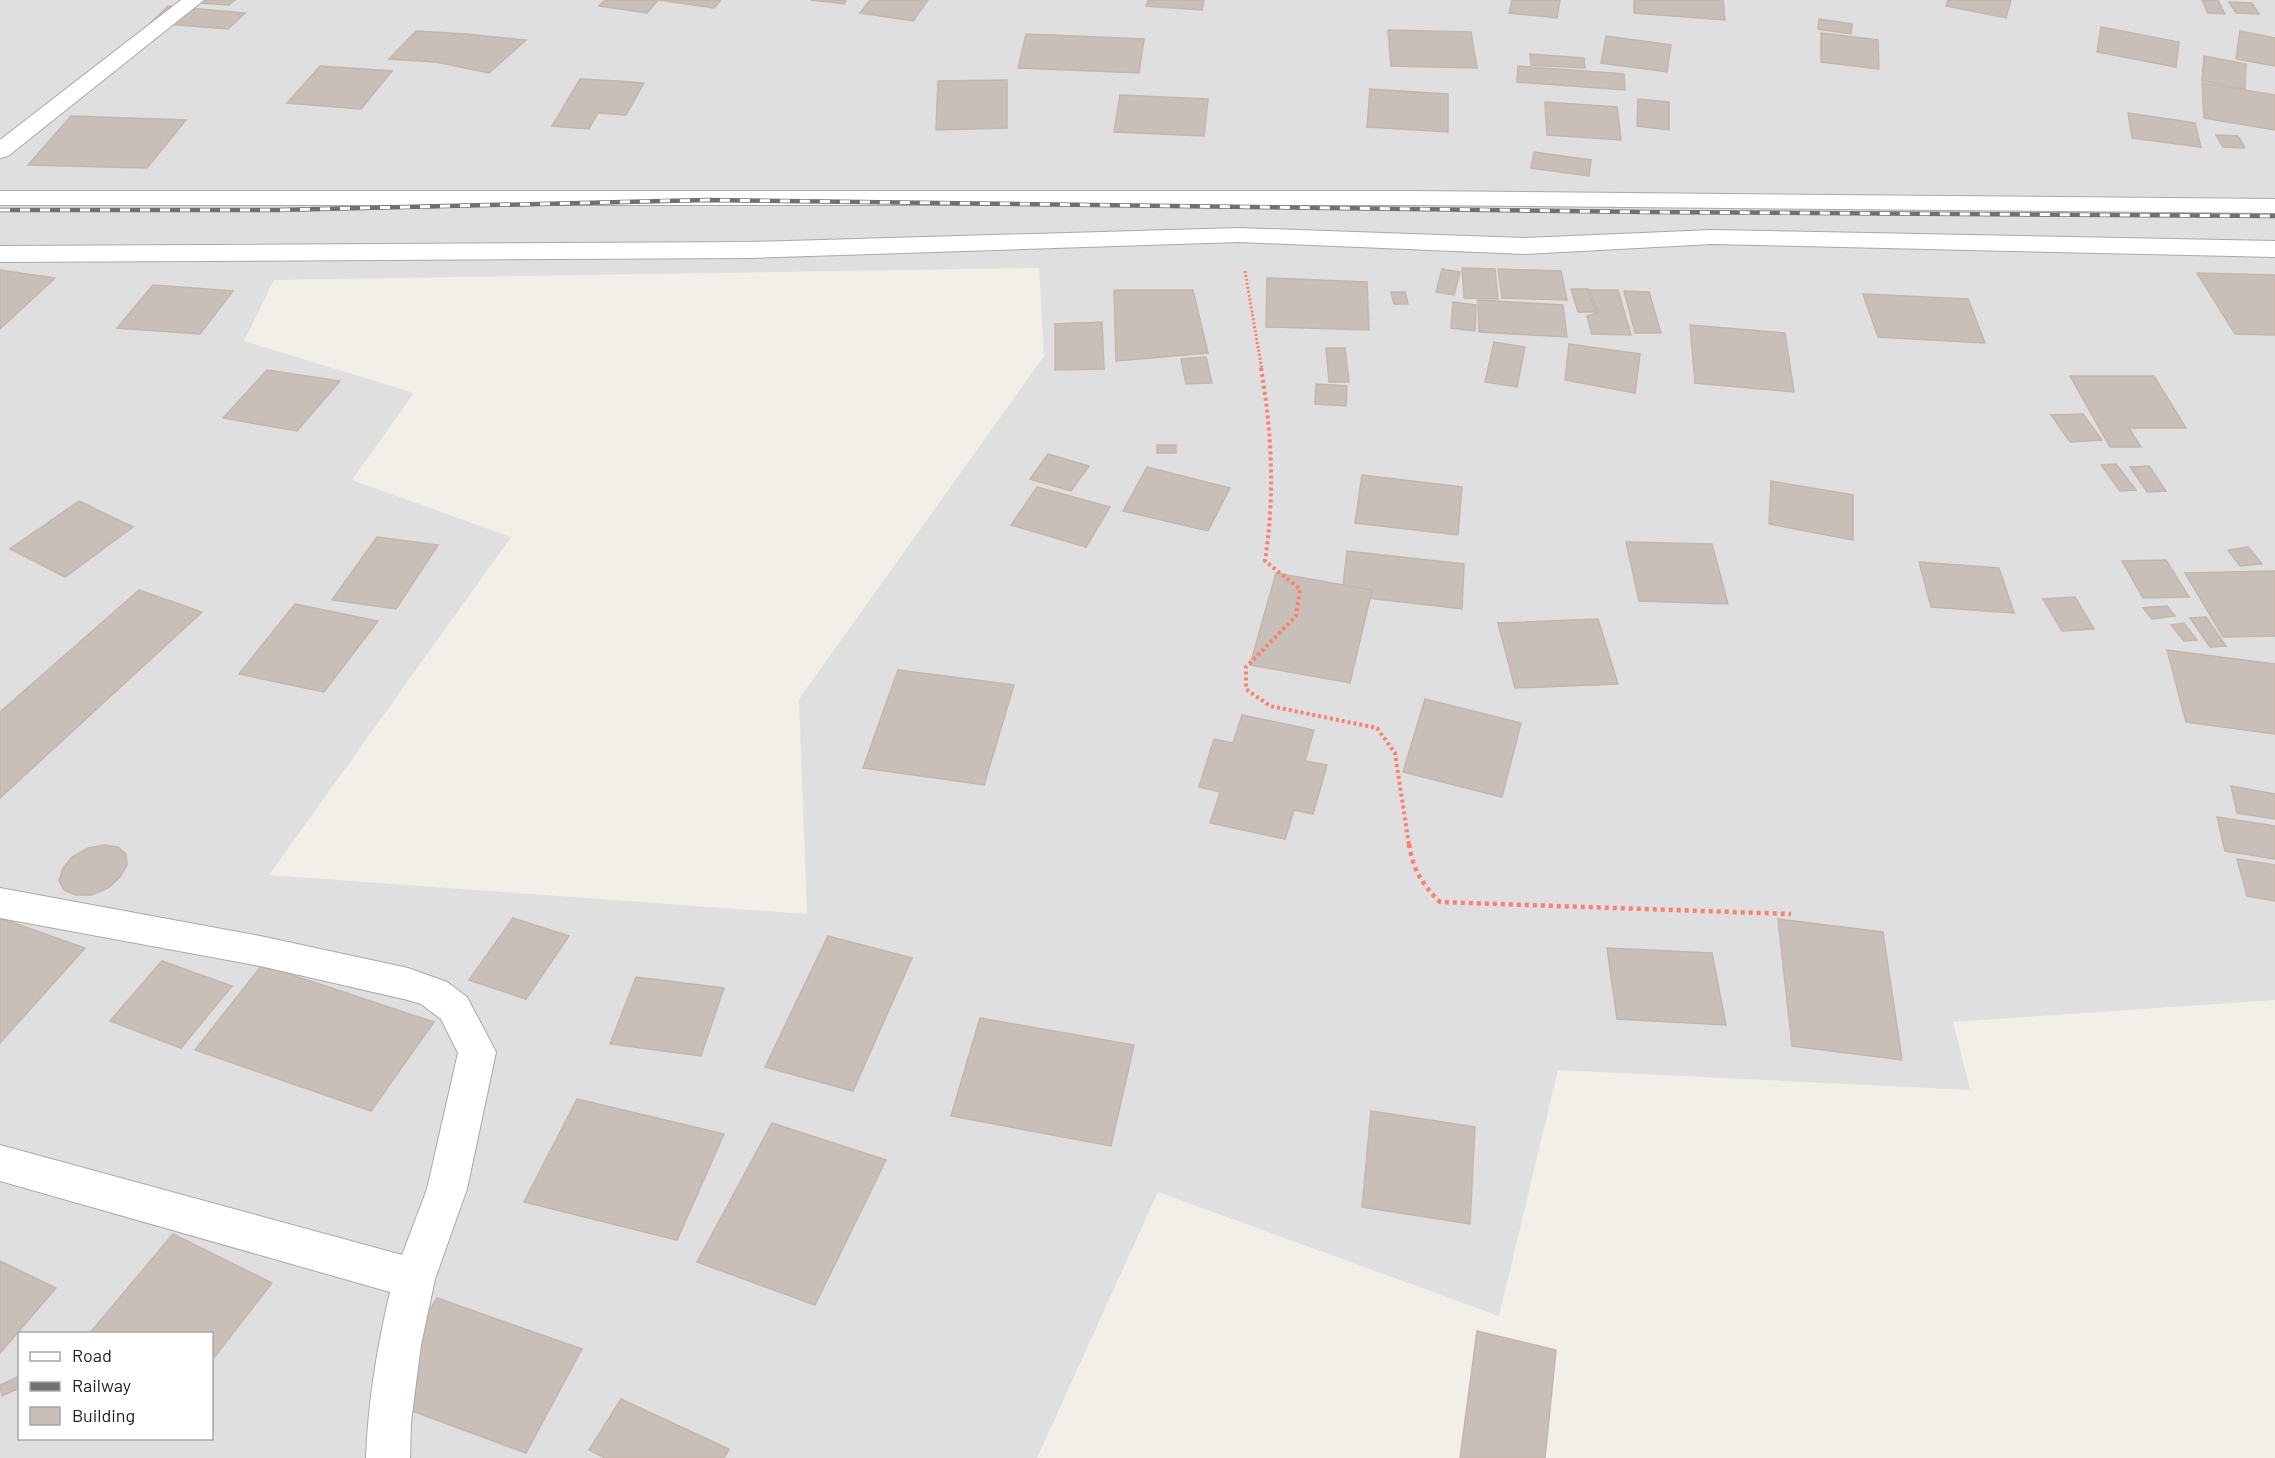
<svg xmlns="http://www.w3.org/2000/svg" width="2275" height="1458" font-family="Barlow,sans-serif">
  <rect width="100%" height="100%" fill="#f2efe9"/>
  <path fill="#e0dfdf" fill-rule="evenodd" d="M 0,0 L 2275,0 L 2275,1000 L 1953,1022 L 1970,1090 L 1558,1070 L 1499,1316 L 1158,1192 L 1037,1458 L 0,1458 ZM 1039,268 L 1044,356 L 799,699 L 807,914 L 269,875 L 511,537 L 352,480 L 414,393 L 244,341 L 274,280 ZM 20,1334 L 212,1334 L 212,1438 L 20,1438 Z"/>
  <g fill="#c7bfb8" stroke="#c4b6ab" stroke-width="1.5">
    <polygon points="185,0 235,0 229,5 183,2"/>
    <polygon points="605,0 721,0 714,8 658,0 647,13 599,6"/>
    <polygon points="811,0 846,0 844,4"/>
    <polygon points="870,0 928,0 913,21 860,13"/>
    <polygon points="1148,0 1204,0 1202,10 1146,6"/>
    <polygon points="1512,0 1560,0 1557,18 1509,13"/>
    <polygon points="1634,0 1723,0 1725,20 1634,13"/>
    <polygon points="1948,0 2011,0 2006,18 1946,6"/>
    <polygon points="2202,0 2218,0 2225,14 2208,13"/>
    <polygon points="2229,2 2252,3 2259,14 2236,13"/>
    <polygon points="168,6 245,13 228,29 151,23"/>
    <polygon points="1819,19 1852,24 1851,34 1818,29"/>
    <polygon points="2101,27 2179,42 2176,67 2097,52"/>
    <polygon points="1388,30 1471,32 1477,68 1391,66"/>
    <polygon points="416,31 466,34 526,40 489,73 436,62 389,59"/>
    <polygon points="2240,31 2275,38 2275,66 2236,59"/>
    <polygon points="1821,33 1878,40 1879,69 1821,62"/>
    <polygon points="1026,34 1144,39 1139,73 1018,68"/>
    <polygon points="1606,36 1671,45 1667,72 1601,63"/>
    <polygon points="1530,54 1584,58 1585,68 1531,65"/>
    <polygon points="2204,56 2246,64 2245,89 2202,81"/>
    <polygon points="320,66 392,71 361,109 287,103"/>
    <polygon points="1518,66 1624,74 1625,90 1517,82"/>
    <polygon points="580,79 617,81 644,83 626,115 598,113 589,129 552,126"/>
    <polygon points="1007,80 1007,128 936,130 938,81"/>
    <polygon points="2202,83 2275,95 2275,130 2204,118"/>
    <polygon points="1370,89 1448,94 1448,132 1367,127"/>
    <polygon points="1120,95 1208,99 1204,136 1114,132"/>
    <polygon points="1638,99 1669,102 1669,130 1637,126"/>
    <polygon points="1545,102 1617,107 1621,140 1547,135"/>
    <polygon points="2128,113 2195,123 2201,147 2132,138"/>
    <polygon points="71,116 186,120 147,168 28,165"/>
    <polygon points="2216,135 2238,136 2245,148 2223,147"/>
    <polygon points="1534,152 1591,160 1589,176 1531,168"/>
    <polygon points="1462,268 1495,269 1498,299 1464,298"/>
    <polygon points="1442,269 1460,272 1454,295 1436,292"/>
    <polygon points="1498,269 1561,271 1567,300 1502,298"/>
    <polygon points="0,270 55,278 0,329"/>
    <polygon points="2197,273 2275,275 2275,335 2235,334"/>
    <polygon points="1267,278 1367,282 1369,330 1266,327"/>
    <polygon points="153,285 233,291 200,334 117,328"/>
    <polygon points="1571,289 1588,289 1596,312 1578,312"/>
    <polygon points="1114,290 1193,290 1208,353 1116,361"/>
    <polygon points="1590,290 1618,290 1631,335 1592,334 1587,316 1598,313"/>
    <polygon points="1624,291 1649,292 1661,333 1635,333"/>
    <polygon points="1391,292 1405,292 1408,304 1394,304"/>
    <polygon points="1863,294 1968,299 1985,343 1878,337"/>
    <polygon points="1478,300 1563,305 1567,337 1479,332"/>
    <polygon points="1453,302 1476,305 1475,331 1451,328"/>
    <polygon points="1102,322 1104,369 1055,370 1055,324"/>
    <polygon points="1690,325 1785,333 1794,392 1695,383"/>
    <polygon points="1494,342 1525,347 1517,387 1485,382"/>
    <polygon points="1569,344 1640,354 1635,393 1565,380"/>
    <polygon points="1326,348 1345,348 1349,382 1329,382"/>
    <polygon points="1206,357 1212,383 1186,384 1181,359"/>
    <polygon points="267,370 340,381 297,431 223,418"/>
    <polygon points="2070,376 2154,376 2186,428 2129,428 2141,447 2110,447"/>
    <polygon points="1316,384 1347,386 1346,406 1315,404"/>
    <polygon points="2083,414 2102,440 2070,442 2051,415"/>
    <rect x="1157" y="445" width="19" height="8"/>
    <polygon points="1048,454 1089,466 1071,491 1030,479"/>
    <polygon points="2116,464 2136,490 2120,491 2101,465"/>
    <polygon points="2149,466 2166,491 2147,492 2130,467"/>
    <polygon points="1147,467 1230,488 1208,531 1123,511"/>
    <polygon points="1362,475 1462,487 1458,535 1355,523"/>
    <polygon points="1771,481 1853,495 1853,540 1769,524"/>
    <polygon points="1037,487 1110,507 1086,547 1011,525"/>
    <polygon points="79,501 133,527 65,577 10,549"/>
    <polygon points="377,537 438,545 396,609 332,600"/>
    <polygon points="1626,542 1712,544 1728,604 1639,601"/>
    <polygon points="2248,547 2262,564 2240,566 2228,550"/>
    <polygon points="1347,551 1464,564 1462,609 1342,595"/>
    <polygon points="2166,560 2189,597 2143,598 2122,561"/>
    <polygon points="1919,562 1999,568 2014,613 1931,607"/>
    <polygon points="2275,571 2275,636 2223,637 2185,573"/>
    <polygon points="1276,573 1372,590 1350,683 1250,665"/>
    <polygon points="139,590 202,612 0,798 0,712"/>
    <polygon points="2075,597 2094,629 2062,631 2043,599"/>
    <polygon points="295,604 378,621 324,692 239,674"/>
    <polygon points="2167,606 2175,616 2152,619 2143,608"/>
    <polygon points="2206,617 2226,646 2210,647 2190,618"/>
    <polygon points="1598,619 1618,684 1515,688 1498,623"/>
    <polygon points="2184,623 2197,640 2184,641 2171,625"/>
    <polygon points="2167,650 2275,664 2275,734 2186,722"/>
    <polygon points="898,670 1014,685 984,785 863,768"/>
    <polygon points="1425,699 1521,723 1502,797 1403,772"/>
    <polygon points="1242,715 1314,730 1305,761 1327,765 1313,814 1294,810 1285,839 1210,823 1220,792 1199,787 1214,739 1233,743"/>
    <polygon points="2231,786 2275,794 2275,819 2237,813"/>
    <polygon points="2217,817 2275,826 2275,859 2225,851"/>
    <polygon points="104,845 118,847 126,854 127,865 120,877 108,888 91,895 76,895 64,890 59,881 63,868 72,857 88,848"/>
    <polygon points="2237,859 2275,865 2275,901 2247,896"/>
    <polygon points="0,918 85,948 0,1043"/>
    <polygon points="513,918 569,936 526,999 469,980"/>
    <polygon points="1778,919 1883,932 1902,1060 1792,1046"/>
    <polygon points="828,936 912,958 853,1091 765,1067"/>
    <polygon points="1607,948 1712,953 1726,1025 1617,1019"/>
    <polygon points="162,961 232,986 181,1048 110,1021"/>
    <polygon points="262,965 434,1022 371,1111 195,1050"/>
    <polygon points="636,977 724,988 701,1056 610,1044"/>
    <polygon points="980,1018 1134,1045 1111,1146 951,1116"/>
    <polygon points="577,1099 724,1134 677,1240 524,1202"/>
    <polygon points="1371,1111 1475,1127 1470,1224 1362,1207"/>
    <polygon points="772,1123 886,1160 815,1305 697,1262"/>
    <polygon points="173,1234 272,1283 212,1360 212,1334 89,1334"/>
    <polygon points="0,1261 56,1288 0,1353"/>
    <polygon points="437,1298 582,1349 526,1453 377,1398"/>
    <polygon points="1477,1331 1556,1350 1545,1458 1460,1458"/>
    <polygon points="20,1376 20,1388 2,1396 0,1385"/>
    <polygon points="621,1399 729,1449 724,1458 605,1458 589,1450"/>
  </g>
  <g fill="none" stroke-linecap="round" stroke-linejoin="round">
    <g stroke="#a9a9a9" stroke-width="2">
      <g id="street">
        <polygon points="181,0 204,0 8,156 0,158 0,140"/>
        <polygon points="0,191 1414,191 2275,199 2275,213 1414,205 0,205"/>
        <polygon points="1239,228 1525,238 1712,230 2275,241 2275,257 1712,244 1525,254 1239,242 750,258 0,262 0,246 750,242"/>
        <path d="M 0,888 L 260,936 L 408,968 L 447,982 L 467,997 L 496,1052 L 467,1189 L 435,1279 L 421,1345 L 411,1422 L 410,1458 L 366,1458 C 368,1402 377,1347 390,1292 L 0,1181 L 0,1145 L 402,1255 L 427,1189 L 458,1053 L 441,1019 L 421,1004 L 408,1000 L 260,966 L 0,918 Z"/>
      </g>
    </g>
    <polyline stroke="#fa8072" stroke-width="3" stroke-dasharray="2 2" stroke-linecap="butt" points="1245,271 1262,370"/>
    <path stroke="#fa8072" stroke-width="4" stroke-dasharray="3 3" stroke-linecap="butt" d="M 1261,368 C 1272,433 1275,496 1265,561 L 1300,589 L 1296,616 L 1246,667 L 1246,689 L 1270,706 L 1377,728 L 1395,753 L 1409,845"/>
    <path stroke="#fa8072" stroke-width="4.5" stroke-dasharray="4 4" stroke-linecap="butt" d="M 1409,844 C 1413,870 1422,884 1440,902 L 1791,914"/>
    <use href="#street" fill="#fff" fill-rule="evenodd"/>
    <g stroke="#707070" stroke-width="4.5">
      <polyline id="rail" points="0,210 278,210 707,200 1648,212 2275,216"/>
    </g>
    <use href="#rail" stroke="#fff" stroke-width="3" stroke-dasharray="10" stroke-linecap="butt"/>
  </g>
  <rect x="18" y="1332" width="195" height="108" fill="#ffffff" stroke="#a7a7a7" stroke-width="1.5"/>
  <rect x="30" y="1352" width="30" height="9" fill="#ffffff" stroke="#a7a7a7" stroke-width="1.5"/>
  <text x="72" y="1362" font-size="18" fill="#222222">Road</text>
  <rect x="30" y="1382" width="30" height="9" fill="#707070" stroke="#a7a7a7" stroke-width="1.5"/>
  <text x="72" y="1392" font-size="18" fill="#222222">Railway</text>
  <rect x="30" y="1407" width="30" height="18" fill="#c7bfb8" stroke="#a7a7a7" stroke-width="1.5"/>
  <text x="72" y="1422" font-size="18" fill="#222222">Building</text>
</svg>
